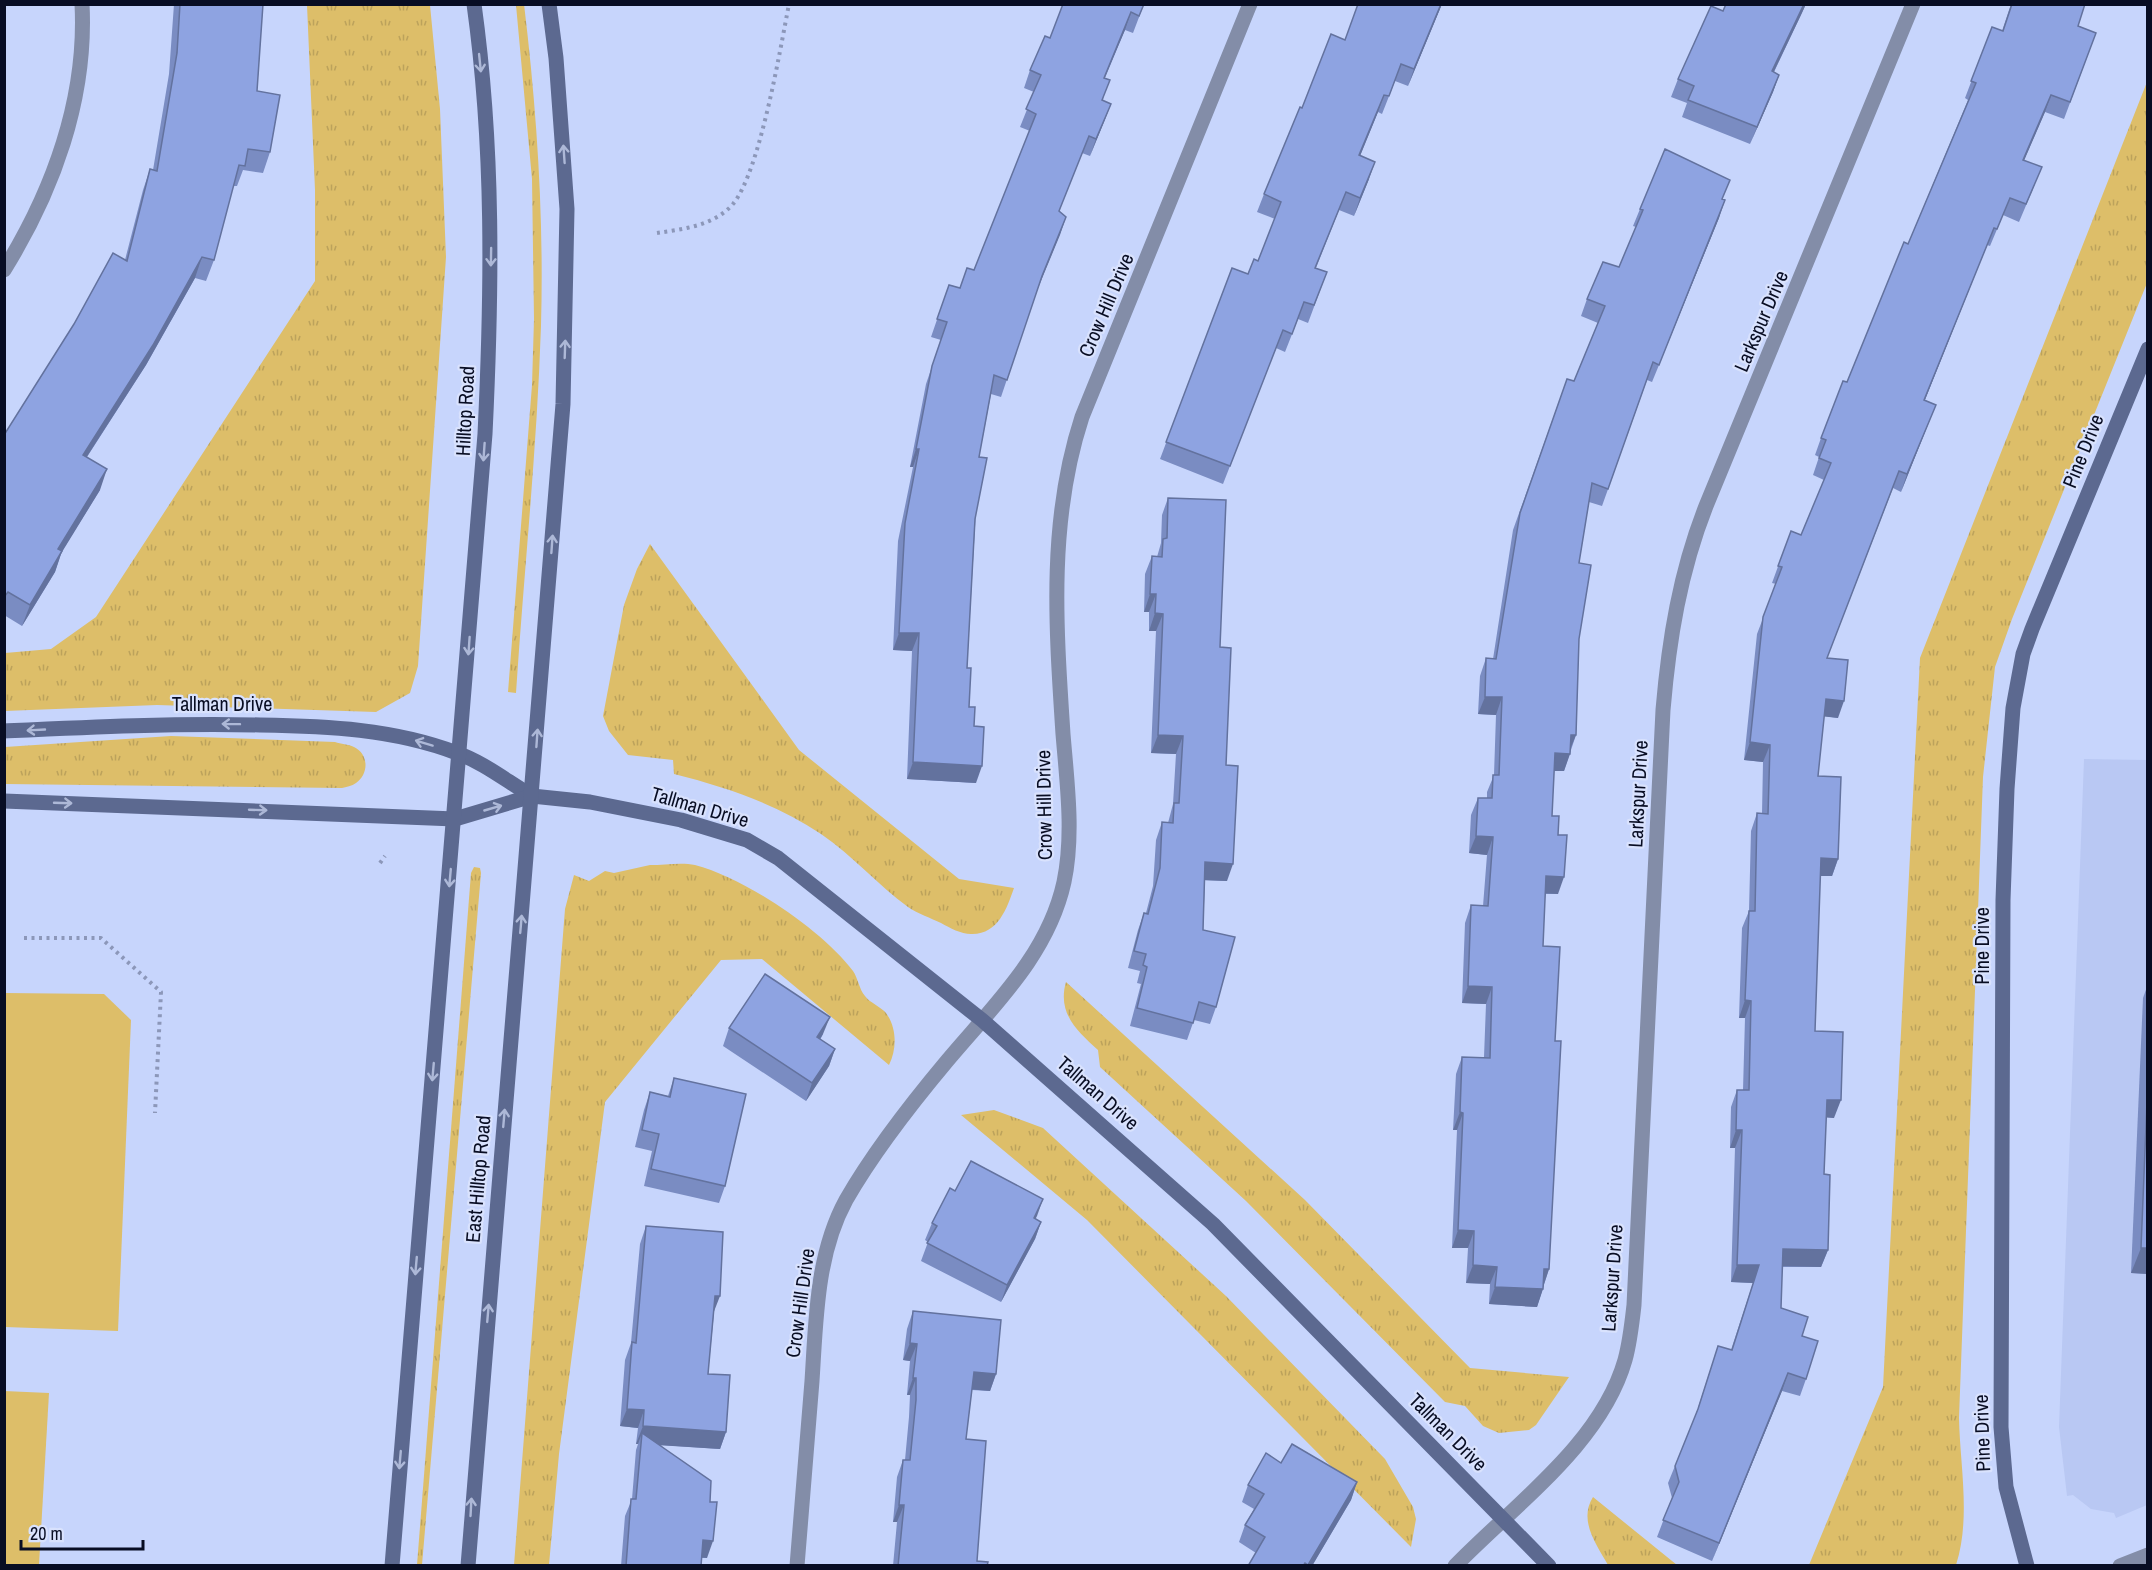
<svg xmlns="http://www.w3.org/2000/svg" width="2152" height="1570" font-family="'Archivo Narrow',sans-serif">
  <defs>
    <pattern id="grass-tufts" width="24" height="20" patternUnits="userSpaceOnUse" patternTransform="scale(1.5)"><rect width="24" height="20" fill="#ddbe69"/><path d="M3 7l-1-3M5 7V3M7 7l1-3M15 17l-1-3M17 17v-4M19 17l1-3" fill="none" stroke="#bca25b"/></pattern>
  </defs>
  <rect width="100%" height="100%" fill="#c7d5fc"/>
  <polygon fill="#b9c8f3" points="2084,759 2147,760 2147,1505 2116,1518 2114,1513 2091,1509 2073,1495 2067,1496 2059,1427"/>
  <g fill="url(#grass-tufts)">
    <path d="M 524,4 C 537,112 544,218 541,326 C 537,449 524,571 516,693 L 508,692 L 532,385 L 534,319 L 532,179 L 516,5 Z"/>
    <polygon points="307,5 430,5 440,109 446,257 418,666 410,693 376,712 157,705 5,711 5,653 51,649 96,617 315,281 315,190"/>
    <path d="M 2147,82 L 2147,283 L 2012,619 L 1995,667 L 1983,777 L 1959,1418 C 1960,1467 1971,1518 1956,1565 L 1809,1565 L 1883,1387 L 1920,658 Z"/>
    <path d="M 650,544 L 799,750 L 959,879 L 1014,888 C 1007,908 998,935 971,934 C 961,934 950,928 941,923 C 931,918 918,914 908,907 C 878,885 853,856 821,834 C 776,804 726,787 674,774 L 673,760 L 628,755 L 609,731 L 603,716 L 624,605 L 637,569 Z"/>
    <path d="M 171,736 L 335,742 C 341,744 348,744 354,747 C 369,754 369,774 356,783 C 352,786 346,787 342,788 L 5,784 L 5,747 Z"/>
    <path d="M 650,865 C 664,865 682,862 695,865 C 745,878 822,930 853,971 C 858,978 859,989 865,996 C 870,1003 880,1006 886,1013 C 897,1028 897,1049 889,1065 L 762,959 L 721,960 L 605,1102 L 559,1454 L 549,1565 L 514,1565 L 565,909 L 574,875 L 589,881 L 605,871 L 614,873 Z"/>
    <polygon points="474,867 480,868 481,873 422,1565 417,1565 471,873"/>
    <path d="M 1066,982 L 1305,1200 L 1470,1368 L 1569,1377 L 1536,1425 L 1529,1430 L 1499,1433 L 1483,1426 L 1465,1406 L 1445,1402 L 1246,1201 L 1100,1067 L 1098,1050 C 1077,1031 1057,1013 1066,982 Z"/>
    <polygon points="994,1110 1043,1128 1226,1296 1385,1459 1413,1507 1416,1519 1411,1547 1087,1220 961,1115"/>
    <path d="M 1593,1497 L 1677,1565 L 1608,1565 C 1597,1545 1578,1521 1593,1497 Z"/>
  </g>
  <g fill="#ddbe69">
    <polygon points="5,993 104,994 131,1020 118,1331 5,1327"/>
    <polygon points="4,1391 49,1393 39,1565 5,1565"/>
  </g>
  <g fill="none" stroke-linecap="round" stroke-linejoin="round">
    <g stroke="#8c97b9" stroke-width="4" stroke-dasharray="3 4.5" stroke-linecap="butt">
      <path d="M 657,233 C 683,229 714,226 733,204 C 760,171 780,50 789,4"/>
      <polyline points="380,863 385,856"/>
      <polyline points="24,938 101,938 161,992 155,1113"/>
    </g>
    <g stroke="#838da8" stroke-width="15">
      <path d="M 4,270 C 53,191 87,99 82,4"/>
      <path d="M 797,1566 C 802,1504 807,1442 812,1381 C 816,1321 816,1255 846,1200 C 874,1151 911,1104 947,1061 C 993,1006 1048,955 1064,882 C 1074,834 1067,783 1063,734 C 1056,627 1048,521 1082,417 L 1250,4"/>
      <path d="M 1455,1566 C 1514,1505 1601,1444 1625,1360 C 1630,1342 1632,1323 1634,1305 L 1663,710 C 1669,639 1680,572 1706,506 L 1913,4"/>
      <polyline points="2120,1566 2148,1555"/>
    </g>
    <g stroke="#5c6990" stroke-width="15">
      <path d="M 4,731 C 90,727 174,723 260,725 C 327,726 394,729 457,753 C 483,762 508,782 532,796"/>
      <polyline points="4,801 455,819 532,796 590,802 681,820 747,840 778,858 982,1020 1213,1224 1549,1566"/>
      <path d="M 392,1566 L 485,434 C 492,290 494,148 474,4"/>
      <polyline points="468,1566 563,404 567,209 556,58 549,4"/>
      <polyline points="2027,1566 2006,1487 2001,1427 2003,900 2007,789 2013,708 2023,654 2032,629 2148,349"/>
    </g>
  </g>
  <g fill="#7a8cc2">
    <polygon points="174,4 263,4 257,91 270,152 263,173 243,170 237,186 233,186 214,260 206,281 195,278 146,365 87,457 100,490 62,551 55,572 22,626 4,615 4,435 125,260 143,190 150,169 153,170 169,74"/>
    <polygon points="1144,4 1133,33 1125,30 1105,78 1103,101 1111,104 1090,156 1082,153 1059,211 1066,217 1038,287 1001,397 991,394 979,457 967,668 969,707 974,726 976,783 907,779 912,651 893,650 898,541 913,467 910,467 926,384 941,340 931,337 949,285 960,288 974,270 1030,131 1020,127 1034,92 1024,88 1030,70 1050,38"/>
    <polygon points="1442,4 1408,86 1395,81 1382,114 1378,112 1360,156 1369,179 1354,216 1339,210 1316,268 1327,272 1308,323 1298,319 1285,352 1276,348 1223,484 1160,459 1232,268 1248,274 1258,261 1275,219 1257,212 1264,194 1302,108 1345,40"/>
    <polygon points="1726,4 1806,4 1774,72 1779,75 1773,92 1750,144 1682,117 1687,103 1671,97 1678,79 1723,11"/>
    <polygon points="2011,4 2085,4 2078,26 2096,33 2064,119 2045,112 2024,160 2035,184 2019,222 2003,215 1990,246 1987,245 1925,400 1936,405 1929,422 1901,492 1893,488 1827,658 1838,718 1824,716 1818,776 1838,859 1832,876 1820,876 1815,1031 1834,1118 1826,1117 1824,1174 1828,1250 1821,1267 1782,1267 1781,1308 1802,1336 1806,1379 1800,1396 1782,1391 1712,1561 1657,1537 1672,1498 1668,1483 1695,1417 1718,1346 1731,1350 1753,1283 1731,1282 1735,1148 1730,1148 1731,1107 1737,1090 1743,1090 1745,1018 1739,1018 1742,928 1749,911 1751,831 1757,813 1762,814 1763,762 1744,760 1757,634 1776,584 1772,583 1791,531 1801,535 1824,480 1813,475 1819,457 1815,455 1821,438 1847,382 1908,244 1968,100 1965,98 1992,27 2002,31"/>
    <polygon points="1723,199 1719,218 1652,382 1647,380 1602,506 1589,502 1579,563 1579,639 1576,735 1564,771 1554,771 1552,816 1558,894 1545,894 1543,946 1555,1041 1549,1269 1537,1307 1489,1304 1490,1284 1466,1283 1468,1248 1452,1248 1457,1130 1453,1130 1456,1074 1462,1057 1484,1057 1486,1004 1462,1003 1465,923 1471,905 1483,906 1487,855 1469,853 1471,815 1478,798 1487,798 1487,792 1494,775 1496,715 1478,714 1480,676 1486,658 1493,659 1513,530 1567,379 1574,381 1598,323 1581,316 1587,299 1619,267 1636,227 1633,226 1640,209"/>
    <polygon points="1168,498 1220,647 1226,765 1227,881 1205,880 1203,930 1216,1007 1210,1024 1194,1020 1187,1040 1130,1026 1141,984 1137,983 1140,971 1128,968 1138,930 1144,913 1146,913 1153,886 1156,840 1162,822 1168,823 1173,804 1176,754 1151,753 1156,631 1149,631 1149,612 1144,612 1145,574 1152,556 1157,557 1161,543 1162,515"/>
    <polygon points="2148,984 2148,1274 2131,1273 2143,998"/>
    <polygon points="729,1028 823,1034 820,1040 835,1049 829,1066 806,1101 723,1046"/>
    <polygon points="674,1078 725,1186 719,1203 644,1186 652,1151 635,1147 644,1110 650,1092 668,1096"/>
    <polygon points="955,1191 1036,1219 1041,1222 1035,1239 1001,1302 921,1261 928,1242 925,1240 932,1223"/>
    <polygon points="646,1226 714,1313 708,1374 726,1432 720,1449 661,1445 710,1502 707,1558 701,1558 701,1566 621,1566 625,1516 632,1499 636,1450 638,1444 636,1444 638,1428 620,1426 625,1360 631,1343 640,1244"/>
    <polygon points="913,1311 996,1374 990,1391 972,1390 966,1439 977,1561 987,1566 893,1566 897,1522 893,1522 897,1477 903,1460 905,1460 909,1417 910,1395 907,1395 910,1361 903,1360 907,1329"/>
    <polygon points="1281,1463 1357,1482 1351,1500 1312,1566 1248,1566 1256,1553 1239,1542 1245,1525 1254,1509 1242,1502 1248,1485"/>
  </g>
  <g fill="#63729e">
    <polygon points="1441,4 1442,4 1408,86 1414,69"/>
    <polygon points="1804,4 1806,4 1801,15 1766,88 1772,71"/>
    <polygon points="1131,12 1125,30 1097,95 1104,78"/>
    <polygon points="1779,75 1773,92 1750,144 1757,127"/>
    <polygon points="1384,95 1378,112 1353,173 1359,155"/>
    <polygon points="2051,95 2045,112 2017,177 2023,160"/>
    <polygon points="1111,104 1104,122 1090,156 1096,139"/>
    <polygon points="1375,162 1369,179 1354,216 1360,198"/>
    <polygon points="1725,200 1719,218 1652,382 1659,365"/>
    <polygon points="1066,217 1060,235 1036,293 1042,276"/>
    <polygon points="1994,228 1987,245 1918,417 1924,400"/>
    <polygon points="202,257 195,278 146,365 75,475 83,455"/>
    <polygon points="1936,405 1929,422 1901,492 1907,474"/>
    <polygon points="916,449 919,449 913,467 910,467"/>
    <polygon points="107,469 100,490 51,570 58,549"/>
    <polygon points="62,551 55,572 22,626 30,605"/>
    <polygon points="1150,594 1156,594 1149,612 1144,612"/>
    <polygon points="1155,613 1163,614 1156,631 1149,631"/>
    <polygon points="899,633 919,633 912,651 893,650"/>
    <polygon points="1485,697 1502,697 1496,715 1478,714"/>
    <polygon points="1826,699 1844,701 1838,718 1820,716"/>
    <polygon points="1158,735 1183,736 1176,754 1151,753"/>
    <polygon points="1571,735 1576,735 1569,752"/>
    <polygon points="1750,742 1770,745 1763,762 1744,760"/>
    <polygon points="1555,753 1570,754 1564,771 1549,771"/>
    <polygon points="913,762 982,766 976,783 907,779"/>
    <polygon points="1476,836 1493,837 1487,855 1469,853"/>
    <polygon points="1821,858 1838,859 1832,876 1815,876"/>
    <polygon points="1205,862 1233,864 1227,881 1199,880"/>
    <polygon points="1546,876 1564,877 1558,894 1539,893"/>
    <polygon points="1468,986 1492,987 1486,1004 1462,1003"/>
    <polygon points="1745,1000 1751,1001 1745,1018 1739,1018"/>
    <polygon points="830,1017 823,1034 810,1055 817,1037"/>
    <polygon points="835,1049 829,1066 806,1101 812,1083"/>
    <polygon points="1827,1100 1841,1100 1834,1118 1820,1117"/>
    <polygon points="1460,1112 1463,1113 1457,1130 1453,1130"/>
    <polygon points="1736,1130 1742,1130 1735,1148 1730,1148"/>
    <polygon points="1043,1199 1037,1216 1027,1235 1034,1218"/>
    <polygon points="1041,1222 1035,1239 1001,1302 1007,1285"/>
    <polygon points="1458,1230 1474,1231 1468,1248 1452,1248"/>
    <polygon points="2141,1248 2148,1248 2148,1274 2131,1273"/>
    <polygon points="1783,1249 1828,1250 1821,1267 1777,1266"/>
    <polygon points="1473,1265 1497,1267 1490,1284 1466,1283"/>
    <polygon points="1737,1265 1759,1265 1753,1283 1731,1282"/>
    <polygon points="1544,1269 1549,1269 1543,1287"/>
    <polygon points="1495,1287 1543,1289 1537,1307 1489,1304"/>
    <polygon points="715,1296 720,1296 713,1314"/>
    <polygon points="910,1343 917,1344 910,1361 903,1360"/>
    <polygon points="974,1372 996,1374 990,1391 967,1389"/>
    <polygon points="1788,1373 1782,1391 1712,1561 1719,1543"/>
    <polygon points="913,1378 916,1378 910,1395 907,1395"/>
    <polygon points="627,1409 644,1410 638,1428 620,1426"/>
    <polygon points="643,1426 726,1432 720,1449 641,1444 642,1433 638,1444 636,1444"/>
    <polygon points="1357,1482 1351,1500 1312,1566 1308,1566"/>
    <polygon points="899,1505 904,1505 897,1522 893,1522"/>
    <polygon points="703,1540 713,1541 707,1558 697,1557"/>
  </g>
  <g fill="#8ea3e1" stroke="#63729e" stroke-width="1.5">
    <polygon points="180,4 263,4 257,91 280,95 270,152 248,149 245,166 239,165 214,260 202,257 153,345 83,455 107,469 58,549 62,551 30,605 8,592 4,597 4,435 74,324 113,253 127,261 150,169 157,171 177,53"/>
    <polygon points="1063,4 1144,4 1139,16 1131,12 1104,78 1110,80 1102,100 1111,104 1096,139 1089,136 1059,211 1066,217 1042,276 1007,380 994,375 979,457 987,458 975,519 967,668 971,668 969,707 975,707 974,726 984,727 982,766 913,762 919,633 899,633 905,523 919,449 916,449 932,366 947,322 937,319 949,285 960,288 967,268 974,270 1036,114 1026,109 1041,75 1030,70 1045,36 1050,38"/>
    <polygon points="1358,4 1441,4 1414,69 1401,64 1389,96 1384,95 1359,155 1375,162 1360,198 1346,192 1315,268 1327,272 1314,305 1304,302 1292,334 1283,330 1230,466 1166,442 1232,268 1248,274 1254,259 1258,261 1281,202 1264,194 1300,107 1302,108 1331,34 1345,40"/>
    <polygon points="1726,4 1804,4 1772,71 1779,75 1757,127 1688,100 1694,86 1678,79 1711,6 1723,11"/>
    <polygon points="2012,4 2085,4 2078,26 2096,33 2070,102 2051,95 2023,160 2042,167 2026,204 2010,198 1997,229 1994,228 1924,400 1936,405 1907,474 1899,471 1827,658 1848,660 1844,701 1826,699 1818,776 1841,777 1838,859 1821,858 1815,1031 1843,1032 1841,1100 1827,1100 1824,1174 1830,1175 1828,1250 1783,1249 1781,1308 1808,1317 1802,1336 1818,1341 1806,1379 1788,1373 1719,1543 1663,1520 1679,1482 1675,1466 1698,1409 1718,1346 1732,1350 1759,1265 1737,1265 1742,1130 1736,1130 1737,1090 1749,1090 1751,1001 1745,1000 1749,911 1755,911 1757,813 1768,814 1770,745 1750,742 1763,617 1782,567 1778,566 1791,531 1801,535 1831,463 1819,458 1826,440 1821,438 1843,381 1847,382 1904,242 1908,244 1976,83 1971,81 1992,27 2003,31"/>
    <polygon points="1665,149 1730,180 1722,199 1725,200 1659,365 1653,362 1608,489 1592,483 1579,563 1591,565 1579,639 1576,735 1571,735 1570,754 1555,753 1552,816 1559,816 1558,835 1567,835 1564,877 1546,876 1543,946 1560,947 1555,1041 1561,1041 1549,1269 1544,1269 1543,1289 1495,1287 1497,1267 1473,1265 1474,1231 1458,1230 1463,1113 1460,1112 1462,1057 1490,1058 1492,987 1468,986 1471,905 1488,906 1493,837 1476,836 1478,798 1492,798 1493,775 1499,775 1502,697 1485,697 1486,658 1496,659 1520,513 1567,379 1574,381 1605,306 1587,299 1603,262 1619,267 1643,210 1640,209"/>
    <polygon points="1168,498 1226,500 1220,647 1231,648 1226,765 1238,766 1233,864 1205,862 1203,930 1235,937 1216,1007 1199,1002 1193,1023 1137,1008 1147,967 1143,965 1146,954 1134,951 1144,913 1148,914 1160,868 1162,822 1173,823 1174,803 1179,803 1183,736 1158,735 1163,614 1155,613 1156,594 1150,594 1152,556 1162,557 1163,539 1167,538"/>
    <polygon points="765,974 830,1017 817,1037 835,1049 812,1083 729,1028"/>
    <polygon points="2148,1077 2148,1248 2141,1248"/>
    <polygon points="674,1078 746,1094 725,1186 651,1169 659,1134 642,1130 650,1092 670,1097"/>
    <polygon points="971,1161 1043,1199 1034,1218 1041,1222 1007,1285 927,1243 937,1226 932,1223 950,1188 955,1191"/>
    <polygon points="646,1226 723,1232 720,1296 715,1296 708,1374 730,1375 726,1432 643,1426 644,1410 627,1409 632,1342 636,1343"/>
    <polygon points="913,1311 1001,1320 996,1374 974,1372 966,1439 986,1441 977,1561 988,1562 987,1566 898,1566 904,1505 899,1505 903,1460 910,1460 916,1400 916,1378 913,1378 917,1344 910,1343"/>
    <polygon points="642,1433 711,1481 710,1502 717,1502 713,1541 703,1540 701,1566 626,1566 631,1499 636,1499"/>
    <polygon points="1292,1444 1357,1482 1308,1565 1305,1563 1303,1566 1248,1566 1265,1537 1245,1525 1264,1494 1248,1485 1266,1453 1281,1463"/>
  </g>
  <defs><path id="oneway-shaft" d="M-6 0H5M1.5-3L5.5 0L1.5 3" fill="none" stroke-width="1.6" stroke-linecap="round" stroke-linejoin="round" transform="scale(1.5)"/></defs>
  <g stroke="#adb8d7">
    <use href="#oneway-shaft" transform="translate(480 63) rotate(84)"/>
    <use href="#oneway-shaft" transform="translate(564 154) rotate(-94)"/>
    <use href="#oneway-shaft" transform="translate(491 257) rotate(91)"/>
    <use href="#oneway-shaft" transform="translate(565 349) rotate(-88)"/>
    <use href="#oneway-shaft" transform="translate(484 452) rotate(94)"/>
    <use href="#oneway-shaft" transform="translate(552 544) rotate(-86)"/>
    <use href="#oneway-shaft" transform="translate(469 646) rotate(94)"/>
    <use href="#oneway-shaft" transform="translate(231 724) rotate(-179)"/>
    <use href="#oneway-shaft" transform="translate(36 730) rotate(177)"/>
    <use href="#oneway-shaft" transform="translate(537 738) rotate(-86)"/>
    <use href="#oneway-shaft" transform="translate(424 743) rotate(-163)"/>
    <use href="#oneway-shaft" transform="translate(63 803) rotate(2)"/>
    <use href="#oneway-shaft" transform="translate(493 808) rotate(-16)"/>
    <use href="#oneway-shaft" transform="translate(258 810) rotate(2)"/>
    <use href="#oneway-shaft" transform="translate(450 878) rotate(95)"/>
    <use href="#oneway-shaft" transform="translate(521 924) rotate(-85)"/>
    <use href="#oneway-shaft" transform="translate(433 1072) rotate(95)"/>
    <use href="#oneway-shaft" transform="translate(504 1118) rotate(-85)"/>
    <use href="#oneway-shaft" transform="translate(416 1266) rotate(95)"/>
    <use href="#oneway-shaft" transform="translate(488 1313) rotate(-85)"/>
    <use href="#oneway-shaft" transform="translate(400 1460) rotate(95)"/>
    <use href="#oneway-shaft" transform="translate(471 1507) rotate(-87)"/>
  </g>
  <g text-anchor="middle" stroke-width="4.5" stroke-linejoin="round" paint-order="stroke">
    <g font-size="20" fill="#080d23" stroke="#d9e2fd">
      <text transform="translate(1106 305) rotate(-67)" y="7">Crow Hill Drive</text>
      <text transform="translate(1761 321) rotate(-67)" y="7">Larkspur Drive</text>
      <text transform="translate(465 411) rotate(-87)" y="7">Hilltop Road</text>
      <text transform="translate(2083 451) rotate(-68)" y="7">Pine Drive</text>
      <text x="222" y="711">Tallman Drive</text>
      <text transform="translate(1638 794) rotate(-87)" y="7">Larkspur Drive</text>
      <text transform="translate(1044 805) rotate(-91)" y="7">Crow Hill Drive</text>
      <text transform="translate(700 807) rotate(16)" y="7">Tallman Drive</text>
      <text transform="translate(1982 946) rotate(-90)" y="7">Pine Drive</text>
      <text transform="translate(1098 1093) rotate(41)" y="7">Tallman Drive</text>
      <text transform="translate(478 1179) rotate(-85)" y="7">East Hilltop Road</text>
      <text transform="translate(1612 1278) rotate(-86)" y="7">Larkspur Drive</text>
      <text transform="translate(800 1303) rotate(-82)" y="7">Crow Hill Drive</text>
      <text transform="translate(1448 1432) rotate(45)" y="7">Tallman Drive</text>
      <text transform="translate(1982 1433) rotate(-92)" y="7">Pine Drive</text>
    </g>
  </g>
  <rect width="2152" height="1570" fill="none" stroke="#080d23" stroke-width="12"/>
  <path d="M21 1540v9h122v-9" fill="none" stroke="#080d23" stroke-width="3"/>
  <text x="30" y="1540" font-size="18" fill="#080d23" stroke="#d9e2fd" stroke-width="4.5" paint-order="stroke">20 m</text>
</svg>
